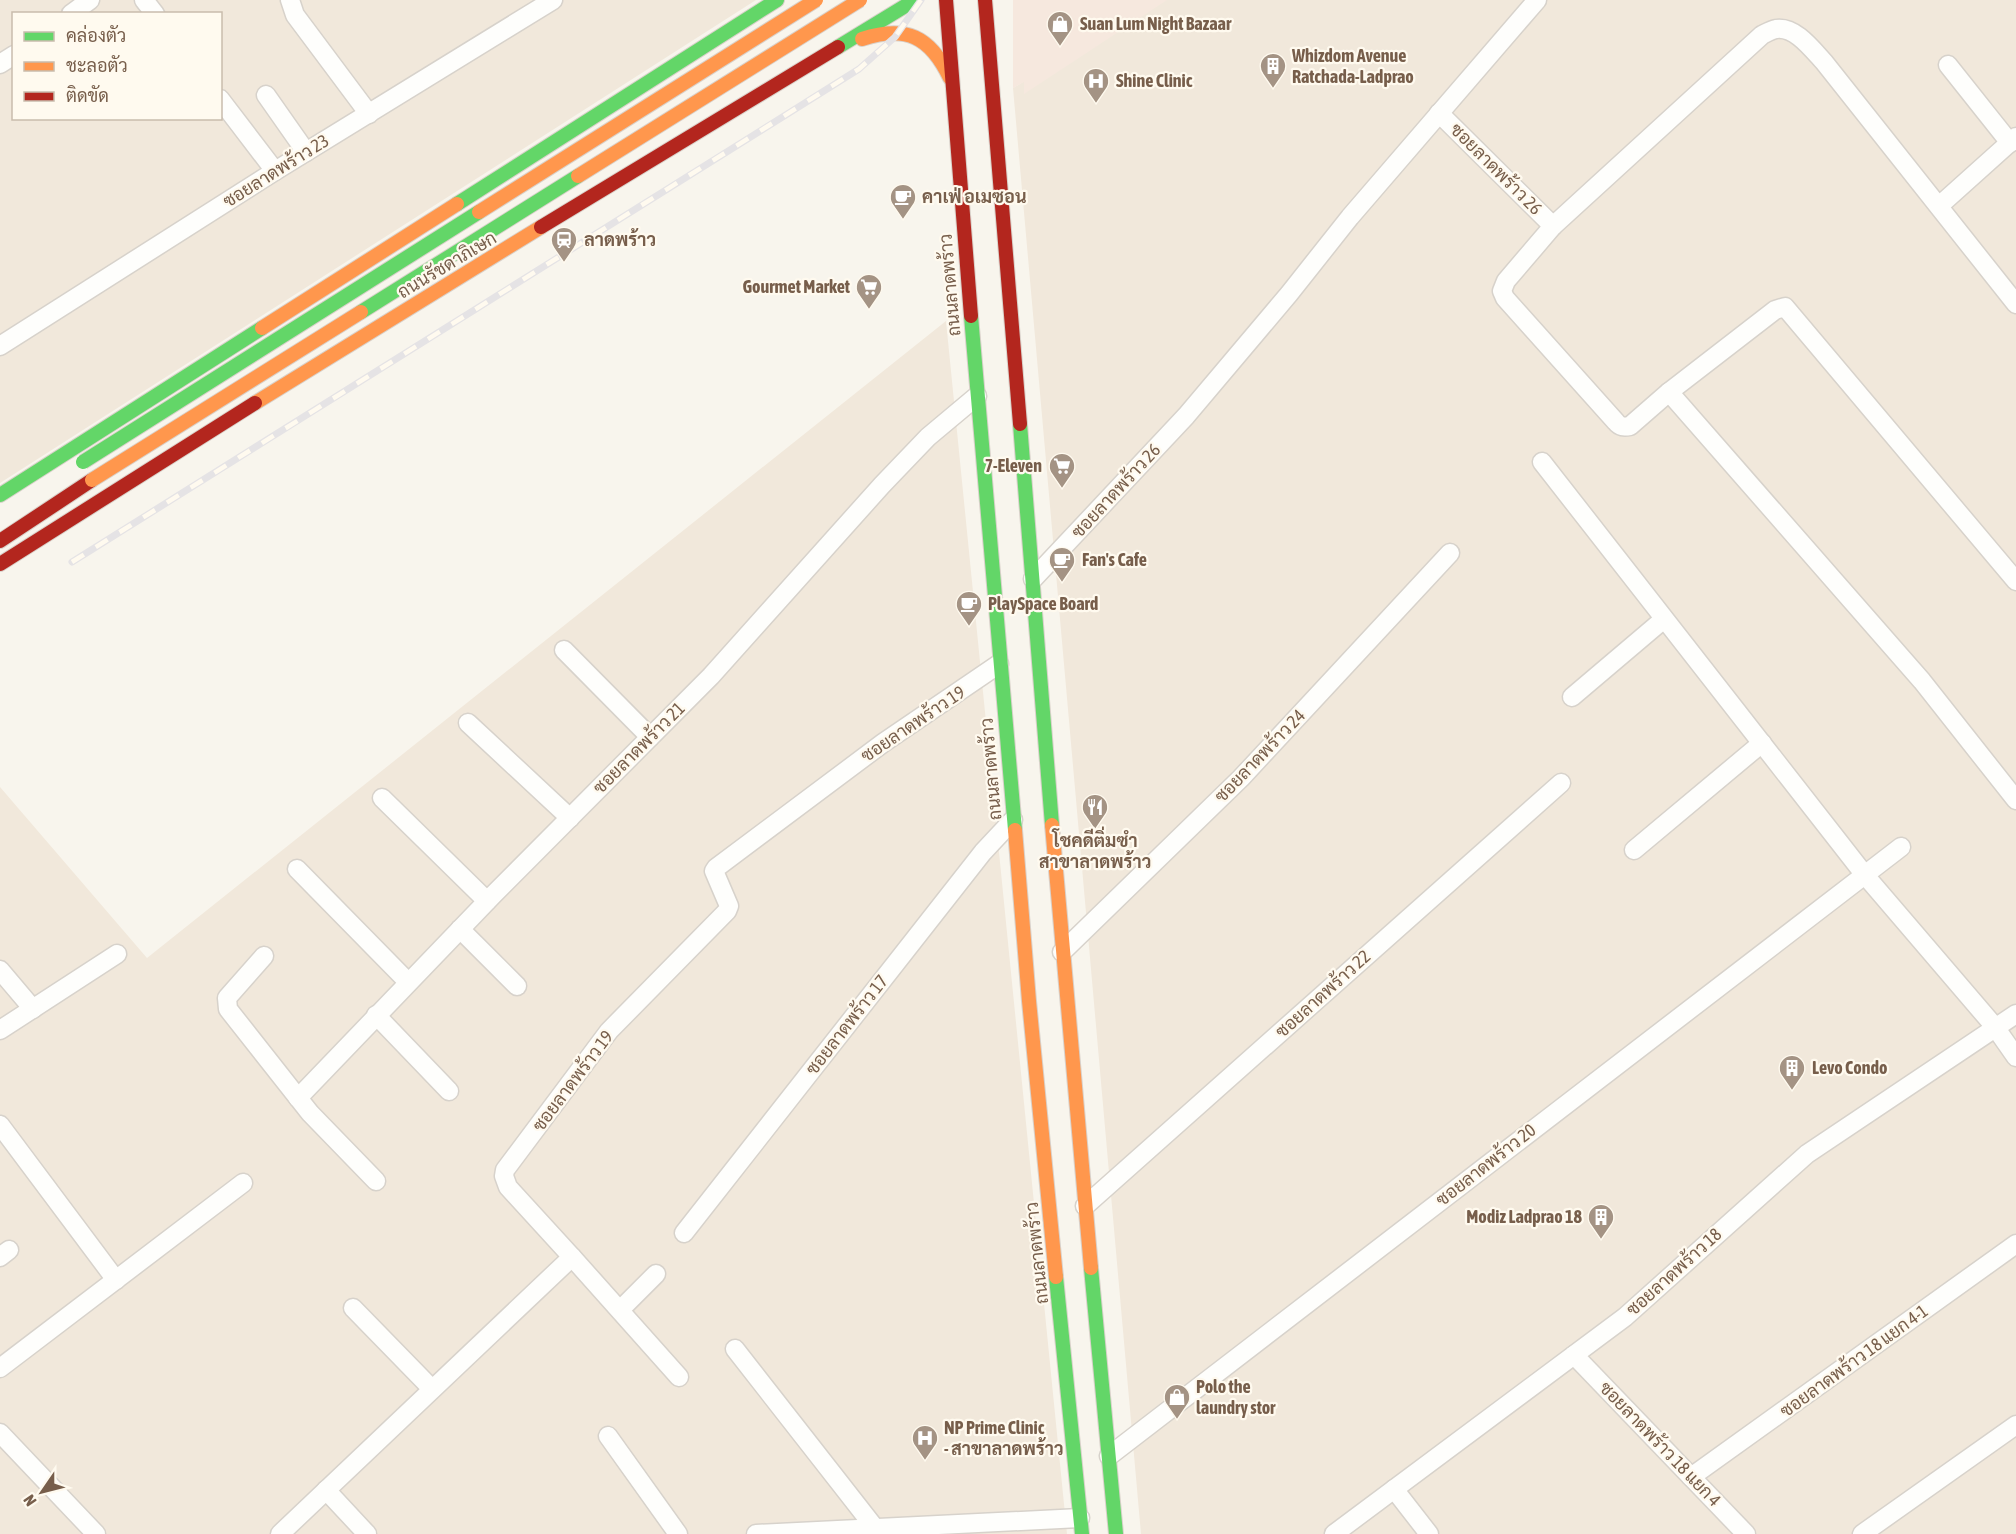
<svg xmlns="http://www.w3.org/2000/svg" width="2016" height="1534" font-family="'Asap Condensed',Sarabun,sans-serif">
  <rect width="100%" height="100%" fill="#f8f5ed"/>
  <g fill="#f1e8db" fill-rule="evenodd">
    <path d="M 0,0 L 756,0 L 0,483 ZM 14,14 L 220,14 L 220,118 L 14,118 Z"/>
    <polygon points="1157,0 2016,0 2016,1534 1141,1534 1013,88"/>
    <polygon points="946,321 1067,1534 0,1534 0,787 147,958"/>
  </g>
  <polygon fill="#f6e8de" points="1013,0 1167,0 1024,94 1024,82 1013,88"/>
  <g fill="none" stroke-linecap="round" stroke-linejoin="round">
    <g stroke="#d7d2cb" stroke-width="21">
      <g id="street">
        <polyline points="144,0 155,14"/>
        <polyline points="290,0 295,15 369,114"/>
        <polyline points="71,14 90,0"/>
        <polyline points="0,64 14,55"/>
        <polyline points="1948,65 2010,143"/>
        <polyline points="266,95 306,152"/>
        <polyline points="220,99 275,171"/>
        <polyline points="1439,113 1553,226"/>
        <polyline points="1939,206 2016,137"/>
        <path d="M 2016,304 L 1824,62 C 1812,49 1795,26 1776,29 C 1771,30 1766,33 1762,35 L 1553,226 L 1506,281 L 1502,291 L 1505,298 L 1616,422 C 1620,427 1624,427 1630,426 L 1669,392 L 1775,310 L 1785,307 L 2016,581"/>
        <polyline points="0,346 275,171 553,0"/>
        <polyline points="1669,392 1922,681 2016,800"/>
        <polyline points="1542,462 1864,874 1995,1027 2016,1057"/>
        <polyline points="1033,579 1186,416 1289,294 1350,217 1537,0"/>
        <polyline points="564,650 650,737"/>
        <polyline points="1572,697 1664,619"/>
        <polyline points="468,723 570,818"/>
        <polyline points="382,798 487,901"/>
        <polyline points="1634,850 1762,743"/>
        <polyline points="297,869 408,982"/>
        <polyline points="460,929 517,986"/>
        <polyline points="1062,952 1241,778 1450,553"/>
        <polyline points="264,956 227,998 228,1009 310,1113 376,1181"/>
        <polyline points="0,970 33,1009"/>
        <polyline points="376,1015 449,1091"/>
        <polyline points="0,1030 117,954"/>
        <polyline points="298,1098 493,895 711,676 882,485 928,437 977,396"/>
        <polyline points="0,1125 116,1280"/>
        <polyline points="1085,1206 1561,783"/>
        <polyline points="684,1233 983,852 1013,820"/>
        <polyline points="0,1257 9,1250"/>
        <polyline points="572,1257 679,1377"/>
        <polyline points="353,1308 432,1389"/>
        <polyline points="620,1310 656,1274"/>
        <polyline points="735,1349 875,1528 870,1533"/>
        <polyline points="1574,1355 1746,1534"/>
        <polyline points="0,1368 243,1183"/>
        <polyline points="0,1433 96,1534"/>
        <polyline points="608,1436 678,1534"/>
        <polyline points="1109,1456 1901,847"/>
        <polyline points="1691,1477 2016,1244"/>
        <polyline points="1394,1489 1429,1534"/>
        <polyline points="326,1490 367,1534"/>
        <polyline points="280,1534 572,1257 508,1187 504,1176 505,1170 609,1031 727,911 729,906 714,871 716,868 883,743 999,664"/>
        <polyline points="756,1534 1080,1518"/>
        <polyline points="1334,1534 1625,1317 1807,1154 2016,1014"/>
        <polyline points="1862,1534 2016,1425"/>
      </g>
    </g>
    <g stroke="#d9d1ca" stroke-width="16">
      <g id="fast">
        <polyline points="838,47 915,0"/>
        <polyline points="457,204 777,0"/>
        <polyline points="971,316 1015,830"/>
        <polyline points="1020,424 1052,825"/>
        <polyline points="0,495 262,328"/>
        <polyline points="1091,1268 1116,1534"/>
        <polyline points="1056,1277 1082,1534"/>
      </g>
    </g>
    <g stroke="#d9d1ca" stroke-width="16">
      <g id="slow">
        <path d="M 862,39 C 906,25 930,36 950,78"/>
        <polyline points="262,328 457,204"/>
        <polyline points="255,403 541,227"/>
        <polyline points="1052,825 1091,1268"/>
        <polyline points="1015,830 1029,1001 1056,1277"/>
      </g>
    </g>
    <g stroke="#d9d1ca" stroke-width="16">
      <g id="jam">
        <polyline points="946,0 971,316"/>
        <polyline points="985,0 1020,424"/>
        <polyline points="541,227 838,47"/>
        <polyline points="0,541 92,480"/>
        <polyline points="0,564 255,403"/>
      </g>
    </g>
    <use href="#street" stroke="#fefefc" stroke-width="18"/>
    <use href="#fast" stroke="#63d668" stroke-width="14"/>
    <use href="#slow" stroke="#ff974d" stroke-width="14"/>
    <use href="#jam" stroke="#b3261e" stroke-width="14"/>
    <g stroke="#e5e3e5" stroke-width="7">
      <polyline id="rail" points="72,562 859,69 895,37 921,0"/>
    </g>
    <use href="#rail" stroke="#fffaef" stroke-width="4.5" stroke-dasharray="14" stroke-linecap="butt"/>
    <g stroke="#d9d1ca" stroke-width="16" stroke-linecap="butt">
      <g id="fast-bridge">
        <polyline points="361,312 578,176"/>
        <polyline points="83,462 479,212"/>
      </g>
    </g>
    <g stroke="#d9d1ca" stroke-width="16" stroke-linecap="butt">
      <g id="slow-bridge">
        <polyline points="578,176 860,0"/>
        <polyline points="479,212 816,0"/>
        <polyline points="92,480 361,312"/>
      </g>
    </g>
    <use href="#fast-bridge" stroke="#63d668" stroke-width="14"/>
    <use href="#slow-bridge" stroke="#ff974d" stroke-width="14"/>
  </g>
  <defs>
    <g id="shop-pin" transform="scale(1.35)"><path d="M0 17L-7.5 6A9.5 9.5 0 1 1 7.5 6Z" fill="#a49384" stroke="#fffaef"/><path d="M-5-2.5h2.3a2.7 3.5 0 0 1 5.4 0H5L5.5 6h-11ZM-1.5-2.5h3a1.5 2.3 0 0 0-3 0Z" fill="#fff"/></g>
    <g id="building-pin" transform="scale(1.35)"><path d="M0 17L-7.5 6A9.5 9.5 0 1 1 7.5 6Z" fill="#a49384" stroke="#fffaef"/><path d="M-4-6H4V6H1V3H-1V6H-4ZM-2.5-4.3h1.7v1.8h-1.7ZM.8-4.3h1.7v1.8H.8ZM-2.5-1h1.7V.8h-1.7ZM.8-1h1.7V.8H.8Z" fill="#fff"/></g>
    <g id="hospital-pin" transform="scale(1.35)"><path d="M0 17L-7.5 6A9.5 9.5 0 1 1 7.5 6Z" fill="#a49384" stroke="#fffaef"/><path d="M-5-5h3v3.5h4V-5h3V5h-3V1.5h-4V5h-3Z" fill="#fff"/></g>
    <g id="cafe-pin" transform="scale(1.35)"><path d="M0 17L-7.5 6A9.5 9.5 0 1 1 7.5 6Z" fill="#a49384" stroke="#fffaef"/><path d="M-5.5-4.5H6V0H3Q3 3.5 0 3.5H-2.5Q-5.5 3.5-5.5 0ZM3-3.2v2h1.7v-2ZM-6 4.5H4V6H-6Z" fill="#fff"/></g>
    <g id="station-pin" transform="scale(1.35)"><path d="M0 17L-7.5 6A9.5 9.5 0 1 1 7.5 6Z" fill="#a49384" stroke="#fffaef"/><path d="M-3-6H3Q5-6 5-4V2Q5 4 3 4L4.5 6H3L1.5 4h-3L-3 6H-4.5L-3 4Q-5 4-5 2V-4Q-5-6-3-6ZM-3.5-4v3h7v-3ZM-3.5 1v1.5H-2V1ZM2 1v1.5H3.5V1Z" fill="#fff"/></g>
    <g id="supermarket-pin" transform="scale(1.35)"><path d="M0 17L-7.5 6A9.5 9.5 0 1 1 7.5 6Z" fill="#a49384" stroke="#fffaef"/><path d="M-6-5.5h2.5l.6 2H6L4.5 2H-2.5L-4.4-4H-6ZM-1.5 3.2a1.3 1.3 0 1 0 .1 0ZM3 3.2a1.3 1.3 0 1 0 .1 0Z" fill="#fff"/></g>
    <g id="restaurant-pin" transform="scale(1.35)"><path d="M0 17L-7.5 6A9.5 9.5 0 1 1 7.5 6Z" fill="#a49384" stroke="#fffaef"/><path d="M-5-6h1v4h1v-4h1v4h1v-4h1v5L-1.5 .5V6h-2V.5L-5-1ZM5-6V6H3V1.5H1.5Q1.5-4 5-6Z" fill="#fff"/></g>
  </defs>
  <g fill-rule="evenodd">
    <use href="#shop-pin" x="1060" y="24"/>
    <use href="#building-pin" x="1273" y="66"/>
    <use href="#hospital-pin" x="1096" y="81"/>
    <use href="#cafe-pin" x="903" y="197"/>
    <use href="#station-pin" x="564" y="240"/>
    <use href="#supermarket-pin" x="869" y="287"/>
    <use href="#supermarket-pin" x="1062" y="466"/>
    <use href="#cafe-pin" x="1062" y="560"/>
    <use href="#cafe-pin" x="969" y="604"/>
    <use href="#restaurant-pin" x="1095" y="807"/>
    <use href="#building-pin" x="1792" y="1068"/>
    <use href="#building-pin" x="1601" y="1217"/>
    <use href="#shop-pin" x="1177" y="1397"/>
    <use href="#hospital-pin" x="925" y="1438"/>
  </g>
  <g text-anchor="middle" stroke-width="4.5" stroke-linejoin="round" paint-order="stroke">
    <g font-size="18" font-weight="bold" fill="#775e4b" stroke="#fffaef" text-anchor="start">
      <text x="1080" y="30">Suan Lum Night Bazaar</text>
      <text x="1292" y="62">Whizdom Avenue<tspan x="1292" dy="21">Ratchada-Ladprao</tspan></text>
      <text x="1116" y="87">Shine Clinic</text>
      <text x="922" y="203">คาเฟ่ อเมซอน</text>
      <text x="584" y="246">ลาดพร้าว</text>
      <text x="850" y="293" text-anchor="end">Gourmet Market</text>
      <text x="1042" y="472" text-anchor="end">7-Eleven</text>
      <text x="1082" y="566">Fan's Cafe</text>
      <text x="988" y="610">PlaySpace Board</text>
      <text x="1095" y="847" text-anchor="middle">โชคดีติ่มซำ<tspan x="1095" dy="21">สาขาลาดพร้าว</tspan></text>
      <text x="1812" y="1074">Levo Condo</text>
      <text x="1582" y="1223" text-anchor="end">Modiz Ladprao 18</text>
      <text x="1196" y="1393">Polo the<tspan x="1196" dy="21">laundry stor</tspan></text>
      <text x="944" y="1434">NP Prime Clinic<tspan x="944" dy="21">- สาขาลาดพร้าว</tspan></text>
    </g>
    <g font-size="18" fill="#775e4b" stroke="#fffaef">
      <text transform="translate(1496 169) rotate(45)" y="6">ซอยลาดพร้าว 26</text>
      <text transform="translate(276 171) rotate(-32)" y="6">ซอยลาดพร้าว 23</text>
      <text transform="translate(447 265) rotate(-31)" y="6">ถนนรัชดาภิเษก</text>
      <text transform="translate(950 285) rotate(-95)" y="6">ถนนลาดพร้าว</text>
      <text transform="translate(1116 491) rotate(-47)" y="6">ซอยลาดพร้าว 26</text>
      <text transform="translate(913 724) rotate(-34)" y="6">ซอยลาดพร้าว 19</text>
      <text transform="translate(639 748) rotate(-45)" y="6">ซอยลาดพร้าว 21</text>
      <text transform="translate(1260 756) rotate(-46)" y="6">ซอยลาดพร้าว 24</text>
      <text transform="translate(991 769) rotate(-95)" y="6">ถนนลาดพร้าว</text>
      <text transform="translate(1323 994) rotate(-42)" y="6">ซอยลาดพร้าว 22</text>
      <text transform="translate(847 1025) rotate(-52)" y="6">ซอยลาดพร้าว 17</text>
      <text transform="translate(573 1081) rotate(-53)" y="6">ซอยลาดพร้าว 19</text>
      <text transform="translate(1486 1165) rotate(-38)" y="6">ซอยลาดพร้าว 20</text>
      <text transform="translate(1037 1253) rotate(-96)" y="6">ถนนลาดพร้าว</text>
      <text transform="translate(1674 1272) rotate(-42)" y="6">ซอยลาดพร้าว 18</text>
      <text transform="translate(1854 1361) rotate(-36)" y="6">ซอยลาดพร้าว 18 แยก 4-1</text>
      <text transform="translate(1660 1444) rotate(46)" y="6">ซอยลาดพร้าว 18 แยก 4</text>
    </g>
  </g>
  <rect x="12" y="12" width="210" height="108" fill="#fffaef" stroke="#c9bcad" stroke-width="1.5"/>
  <rect x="24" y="32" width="30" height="9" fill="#63d668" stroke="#c9bcad" stroke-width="1.5"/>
  <text x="66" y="42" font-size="18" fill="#775e4b">คล่องตัว</text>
  <rect x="24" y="62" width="30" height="9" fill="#ff974d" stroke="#c9bcad" stroke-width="1.5"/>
  <text x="66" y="72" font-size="18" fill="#775e4b">ชะลอตัว</text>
  <rect x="24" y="92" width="30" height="9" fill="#b3261e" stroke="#c9bcad" stroke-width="1.5"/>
  <text x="66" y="102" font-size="18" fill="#775e4b">ติดขัด</text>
  <g transform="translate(42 1492) rotate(235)" stroke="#fffaef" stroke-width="4.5" paint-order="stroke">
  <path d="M0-4.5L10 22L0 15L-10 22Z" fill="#775e4b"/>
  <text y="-9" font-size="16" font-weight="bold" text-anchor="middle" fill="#775e4b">N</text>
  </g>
</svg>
